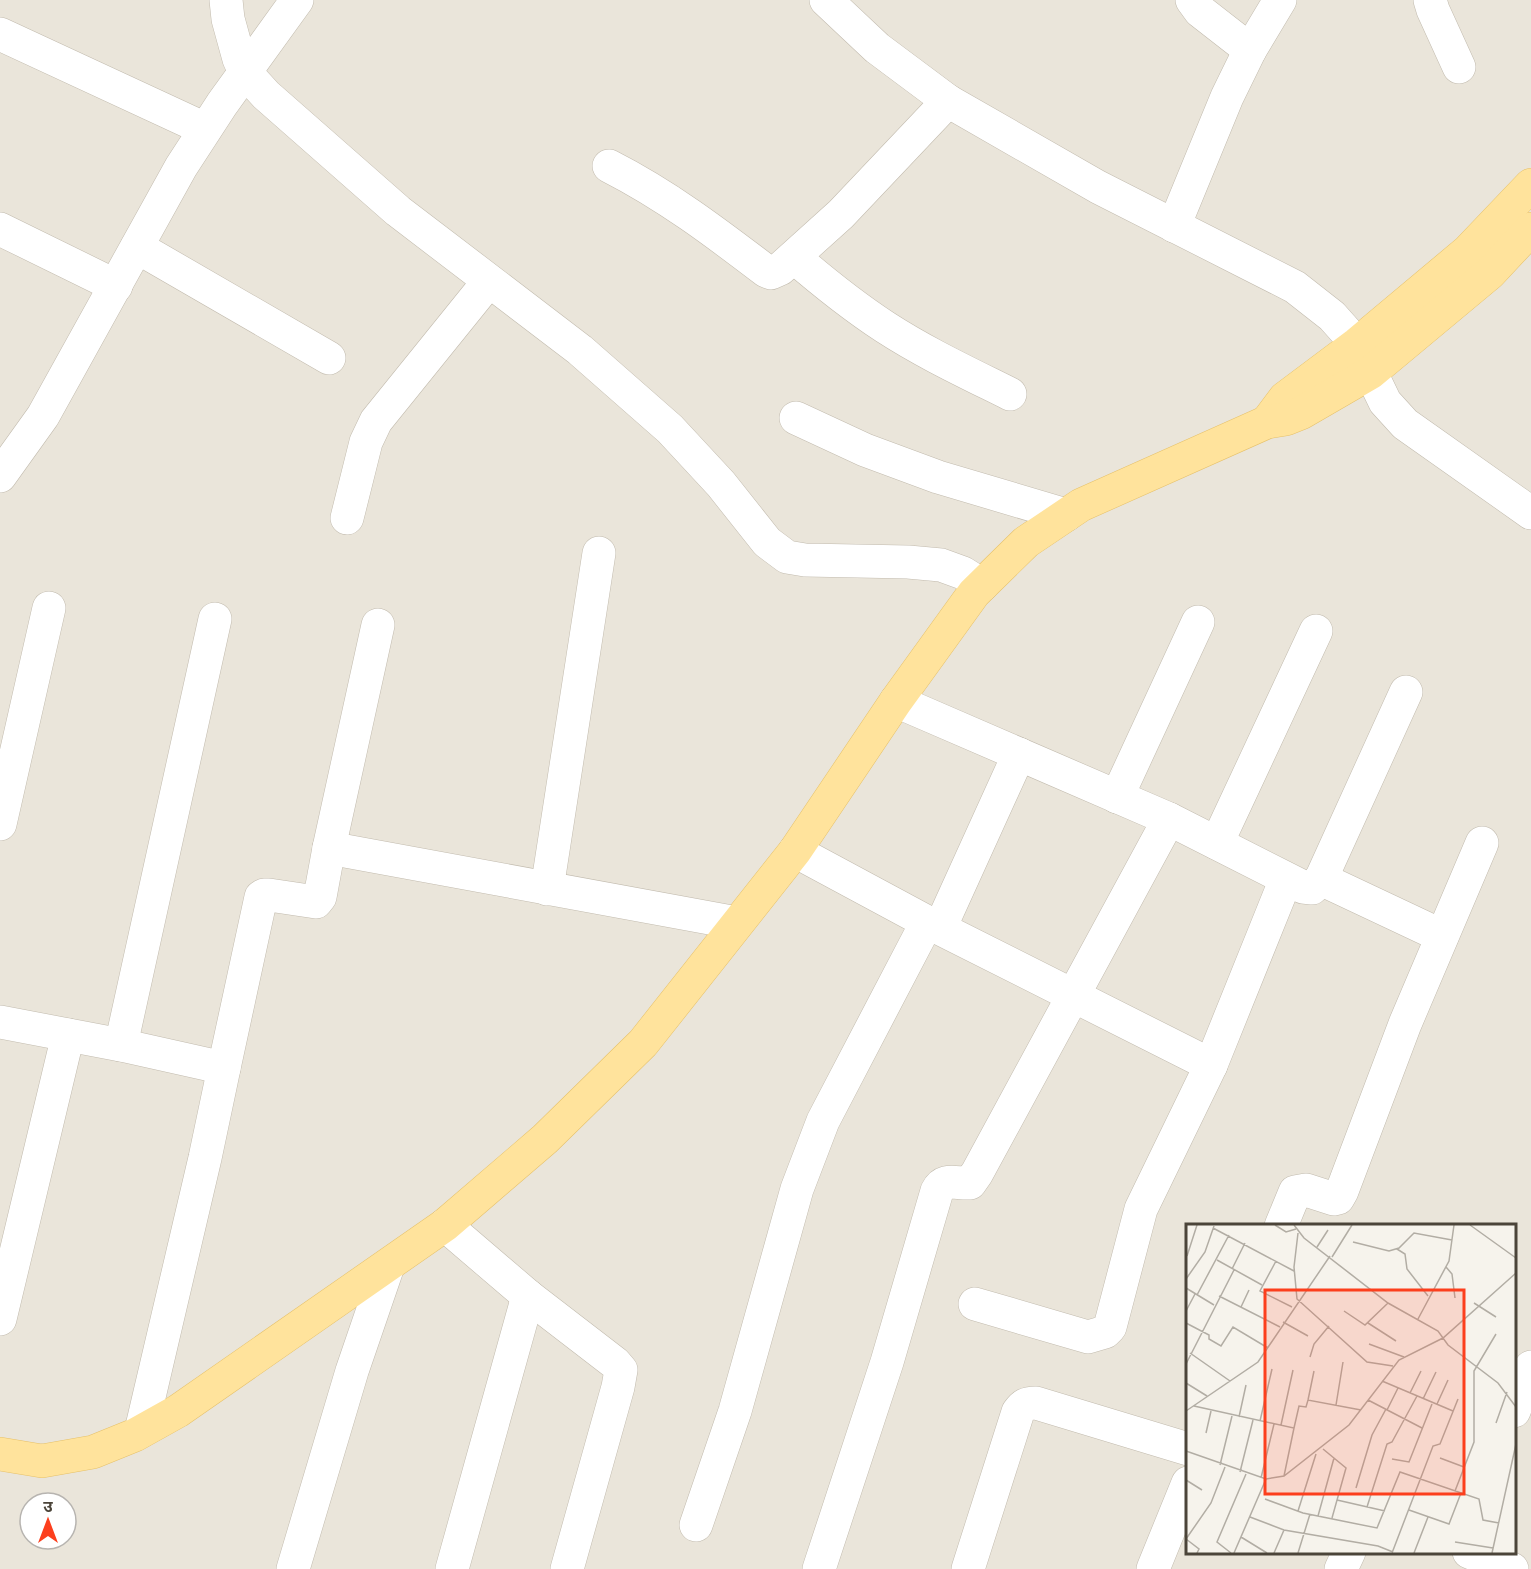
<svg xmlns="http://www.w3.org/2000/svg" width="1531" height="1569" font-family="'Golos Text','Noto Sans Devanagari',sans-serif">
  <rect width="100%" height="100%" fill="#f6f3ec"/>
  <path fill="#eae5da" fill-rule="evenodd" d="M 0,0 L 1531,0 L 1531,1569 L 0,1569 ZM 1188,1226 L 1514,1226 L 1514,1552 L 1188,1552 ZM 30,1503 L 66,1503 L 66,1539 L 30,1539 Z"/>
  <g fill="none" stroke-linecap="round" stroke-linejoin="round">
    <g stroke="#c2bbae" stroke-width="34">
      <g id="minor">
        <polyline points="226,0 228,19 239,59 245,72 266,95 398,211 580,350 670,429 721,484 767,542 787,557 805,560 908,562 941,565 963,573 982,585"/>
        <polyline points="826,0 877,48 948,101 1098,187 1295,287 1332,316 1357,344 1385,402 1405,424 1531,513"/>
        <polyline points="1192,0 1200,11 1250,50"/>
        <polyline points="1430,0 1433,10 1459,67"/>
        <polyline points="0,34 205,129"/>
        <path d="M 609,166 C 666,195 715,232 766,271 L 771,273 L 780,269 L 841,214 L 948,101"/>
        <polyline points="1174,226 1227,97 1250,50 1280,0"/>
        <polyline points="0,229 116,286"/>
        <polyline points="137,247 329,358"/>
        <path d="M 794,257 C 823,282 853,306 885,327 C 925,353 968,373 1010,394"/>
        <polyline points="796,418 865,450 938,477 1066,515"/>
        <polyline points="0,476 43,416 181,167 222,104 297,0"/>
        <polyline points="347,518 366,442 376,421 489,281"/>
        <polyline points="896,701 1169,819 1303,887 1312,888 1321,879 1442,936"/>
        <polyline points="1117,797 1198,622"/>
        <polyline points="0,824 49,608"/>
        <polyline points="1217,843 1316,631"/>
        <polyline points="329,848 378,625"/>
        <polyline points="795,851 927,922 1211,1065"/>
        <polyline points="1321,879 1406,692"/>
        <polyline points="547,889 599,553"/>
        <polyline points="940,928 1019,754"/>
        <polyline points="0,1022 121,1045 224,1068 205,1158 141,1431"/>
        <polyline points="121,1045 215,619"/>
        <polyline points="224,1068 261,897 264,895 269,895 316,902 320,897 329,848 737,923"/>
        <polyline points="445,1225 528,1296 615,1363 621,1370 618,1387 567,1569"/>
        <polyline points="1281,1226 1295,1192 1306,1190 1334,1199 1338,1198 1342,1191 1405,1024 1482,843"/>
        <polyline points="975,1304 1088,1337 1105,1332 1110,1327 1141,1209 1211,1065 1286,879"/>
        <polyline points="0,1319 68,1035"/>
        <polyline points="1514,1411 1531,1367"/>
        <polyline points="696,1525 735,1411 797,1189 823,1121 927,922"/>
        <polyline points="1469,1552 1512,1569"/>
        <polyline points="293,1569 352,1371 388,1266"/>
        <polyline points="452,1569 528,1296"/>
        <path d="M 819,1569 L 887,1362 L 937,1191 C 944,1177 956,1184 970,1183 L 977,1173 L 1169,819"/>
        <path d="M 968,1569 L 1018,1412 C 1023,1405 1026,1403 1036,1403 L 1188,1449"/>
        <polyline points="1153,1569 1188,1483"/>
        <polyline points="1341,1569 1349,1552"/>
      </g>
    </g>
    <g stroke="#e6c16a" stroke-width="34">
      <g id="major">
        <polyline points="1267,422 1285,398 1357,344 1468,251 1531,185"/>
        <polyline points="0,1454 42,1461 93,1452 135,1435 178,1411 445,1225 545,1139 643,1043 795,851 896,701 974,593 1026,542 1081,505 1267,422 1286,419 1301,413 1370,373 1490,273 1531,229"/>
      </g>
    </g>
    <use href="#minor" stroke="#fff" stroke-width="33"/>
    <use href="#major" stroke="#ffe39c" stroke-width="33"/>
  </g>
  <g transform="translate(1186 1224)">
    <rect width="330" height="330" fill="#f6f3ec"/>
    <path fill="none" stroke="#b2ada4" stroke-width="1.5" d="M 89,1 L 100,8 L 110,5M 108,1 L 118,14 L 202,79 L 252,107 L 262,121 L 312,159 L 330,183M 284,1 L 330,34M 27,4 L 108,47M 112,9 L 108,43 L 111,75 L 181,138 L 207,142M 167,18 L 203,27 L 213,24 L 228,9 L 266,16M 131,23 L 142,6M 211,25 L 219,30 L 221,45 L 242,72M 1,32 L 11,1M 146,33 L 166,1M 31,36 L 76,61M 90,37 L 74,67 L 106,83M 260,43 L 266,50 L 269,74M 46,45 L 59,19M 0,55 L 19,28 L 28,2M 0,64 L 28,81M 11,71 L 43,11M 33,72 L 94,103M 288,79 L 310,93M 55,83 L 63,66M 0,87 L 9,70M 158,87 L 179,101 L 202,79M 232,95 L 263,37 L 268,1M 97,98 L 122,112M 0,99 L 23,111 L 23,115 L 35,122 L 47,103 L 82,124M 182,99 L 210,117M 183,120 L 218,133M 4,129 L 44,157M 124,133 L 128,120 L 143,102M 0,140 L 48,46M 196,157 L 267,187M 0,159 L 21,172M 224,169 L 235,147M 237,175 L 250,148M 122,176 L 128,147M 182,176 L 236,204M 251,180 L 262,156M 150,181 L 157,138M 8,182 L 108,204 L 98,252M 201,186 L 212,164M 0,187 L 72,138 L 144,32M 53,193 L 60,161M 74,197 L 86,145M 310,199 L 321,168M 95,201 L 107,146M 108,204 L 113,182 L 120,183 L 122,176 L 175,186M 20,209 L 25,187M 137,225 L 160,244 L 146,294M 0,227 L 80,255 L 98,252 L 163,201 L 213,136 L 257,114 L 330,49M 254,234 L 278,243M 206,235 L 223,238 L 246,180M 34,241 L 46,192M 54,248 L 67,196M 75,254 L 88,200M 0,256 L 16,266M 170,264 L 186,211 L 200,185M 269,267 L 288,218 L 288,147 L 310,110M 79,275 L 117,289 L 191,304 L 214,248 L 293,275 L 297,296 L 313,299M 151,276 L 199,287M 181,283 L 201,220 L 206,218 L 231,172M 223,286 L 263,300 L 275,269M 112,287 L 130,230M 132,292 L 148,234M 64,293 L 98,306 L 192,322 L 207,328M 55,313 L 81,329M 0,315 L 25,279 L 39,243M 0,315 L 13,325 L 11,329M 269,318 L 307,324M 45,329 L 31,318 L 60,250M 48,329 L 80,255M 88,329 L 98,306M 112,329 L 124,290M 206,329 L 247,222 L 254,220 L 272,175M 228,329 L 242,293M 306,329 L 330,220"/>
    <path fill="#fc3f1d" fill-opacity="0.15" stroke="#fc3f1d" stroke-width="3" d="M 79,66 L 278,66 L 278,270 L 79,270 Z"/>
    <rect width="330" height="330" fill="none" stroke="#4b4439" stroke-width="3"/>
  </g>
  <g transform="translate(48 1521)"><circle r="28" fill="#ffffff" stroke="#b7b4b0" stroke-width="1.5"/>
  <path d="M0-4.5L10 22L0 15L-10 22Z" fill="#fc3f1d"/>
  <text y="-9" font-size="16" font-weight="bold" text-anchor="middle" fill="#4b4439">उ</text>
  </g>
</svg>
